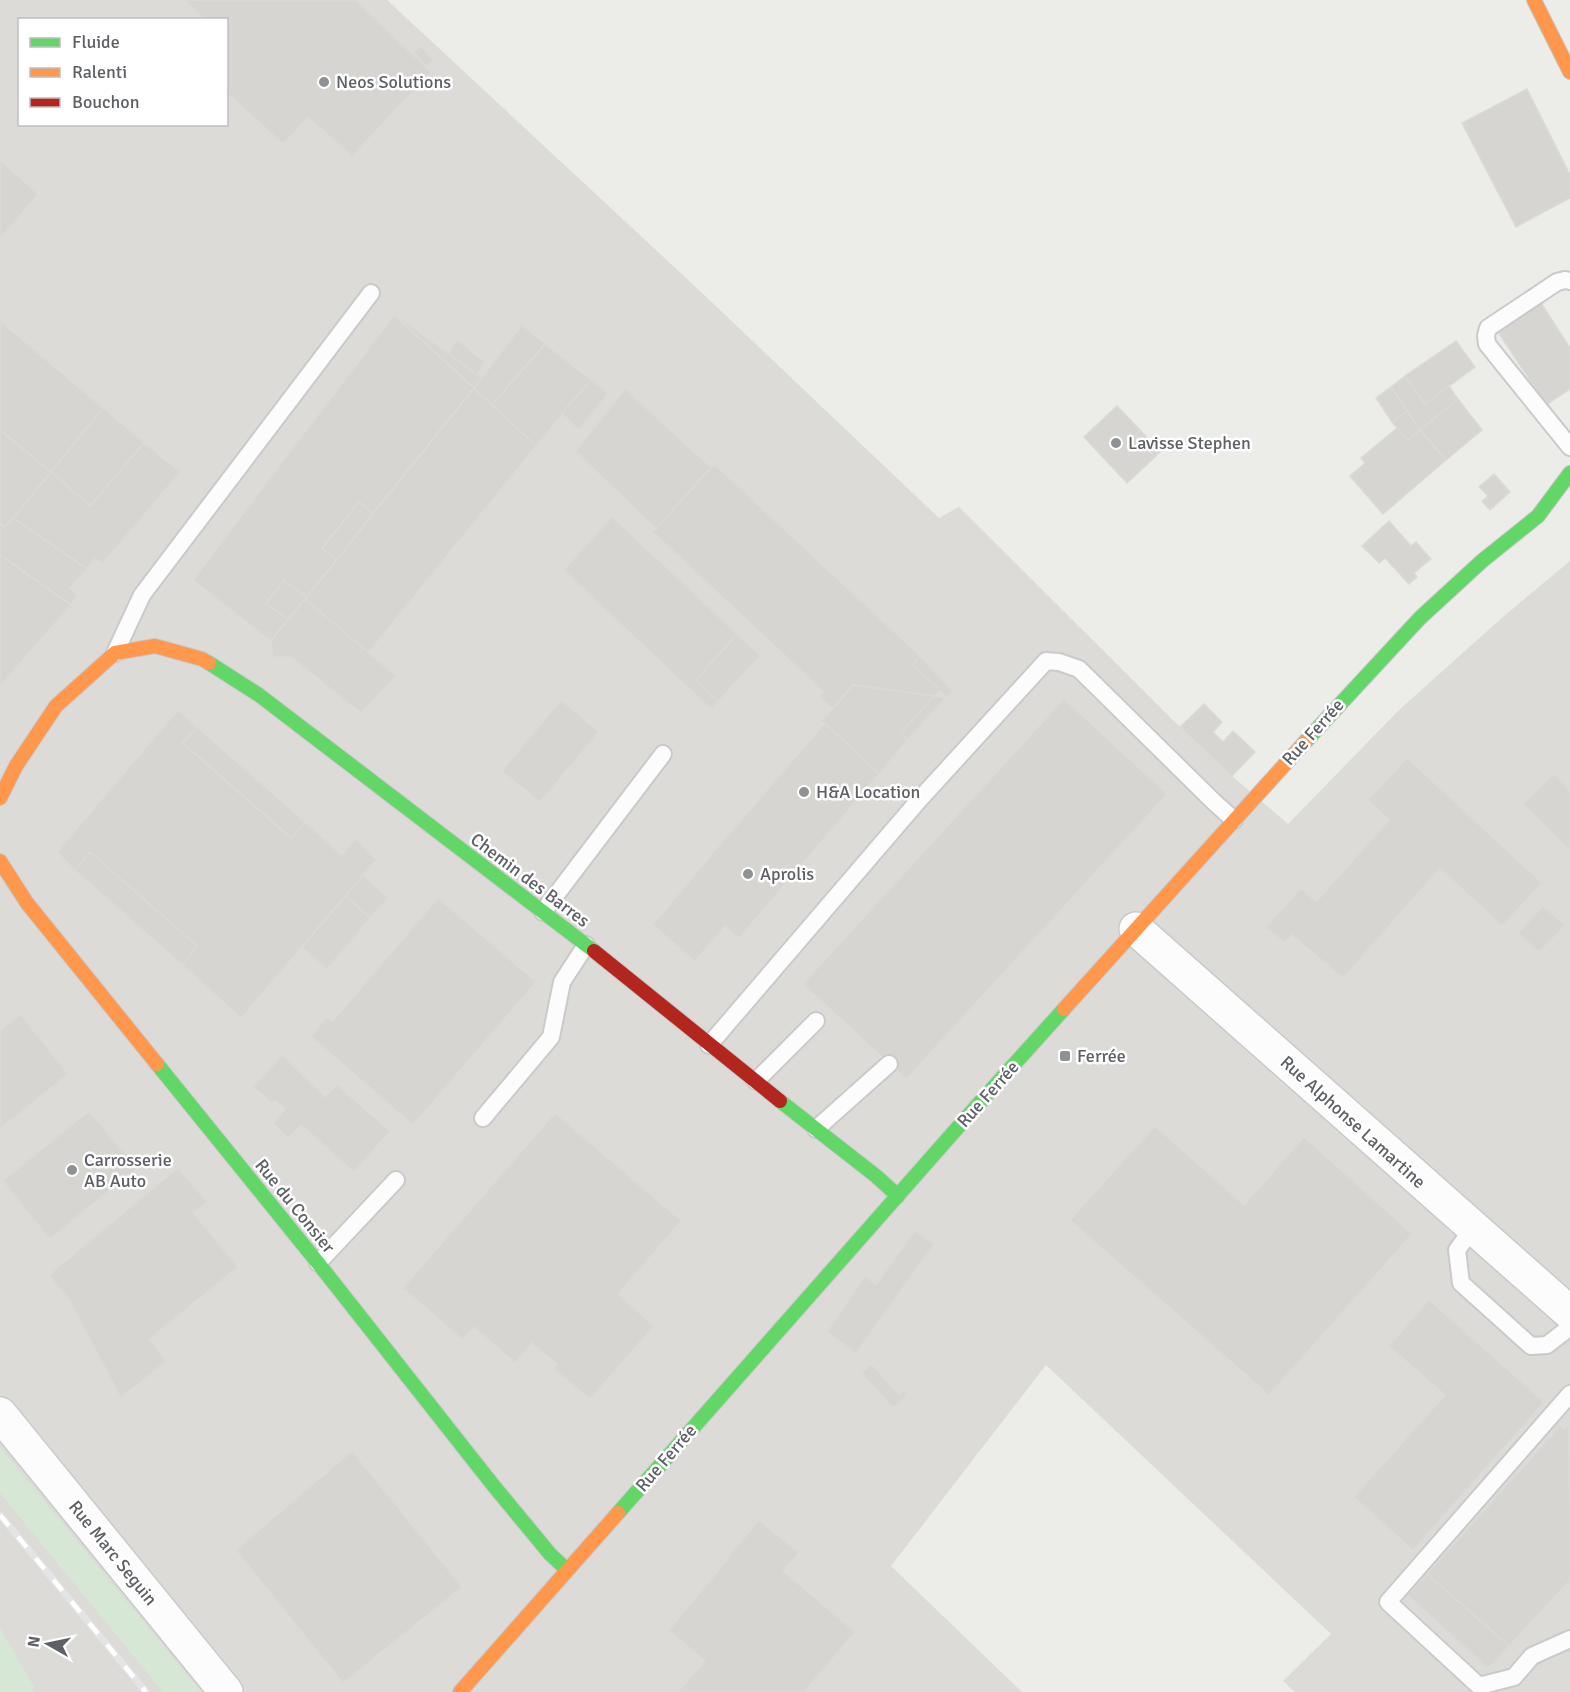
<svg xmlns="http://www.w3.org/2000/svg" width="1570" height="1692" font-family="Signika,sans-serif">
  <rect width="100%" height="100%" fill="#ecece8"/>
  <path fill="#dcdbd8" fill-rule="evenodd" d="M 0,0 L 387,0 L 700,291 L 939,518 L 959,507 L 1180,727 L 1232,776 L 1288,824 L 1399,710 L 1504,616 L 1570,561 L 1570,1692 L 1295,1692 L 1283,1681 L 1331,1634 L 1046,1365 L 891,1566 L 1022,1692 L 0,1692 ZM 20,20 L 226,20 L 226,124 L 20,124 Z"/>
  <g fill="#d7e7d6">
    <polygon points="0,1447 201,1692 163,1692 0,1493"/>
    <polygon points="0,1628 34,1687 32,1692 0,1692"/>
  </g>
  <g fill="#d6d5d2" stroke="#dbdad7" stroke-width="1.5">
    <polygon points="185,0 355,0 431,72 352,156 308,117 283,144 226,92 226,20 205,20"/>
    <polygon points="421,46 433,60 426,66 414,52"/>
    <polygon points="1527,89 1570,175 1570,198 1516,227 1462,123"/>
    <polygon points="0,160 38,194 0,239"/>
    <polygon points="1541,303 1570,348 1570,389 1546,405 1498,332"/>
    <polygon points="394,314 482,378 474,388 395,316"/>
    <polygon points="394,315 474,388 373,513 359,502 322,548 337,560 307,597 284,581 266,603 288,619 271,641 193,580"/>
    <polygon points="0,321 103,408 51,472 0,430"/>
    <polygon points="522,325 545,344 492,405 474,388"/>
    <polygon points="457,340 485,362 477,375 449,353"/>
    <polygon points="1456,341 1475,367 1425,404 1405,376"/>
    <polygon points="545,344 591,380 536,446 492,405"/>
    <polygon points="1405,376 1425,404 1449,386 1458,399 1420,430 1391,387"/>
    <polygon points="591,380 608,393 579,430 562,413"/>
    <polygon points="1391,387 1407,411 1392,422 1376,398"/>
    <polygon points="474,388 536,446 368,653 305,599"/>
    <polygon points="625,389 711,468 656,529 576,451"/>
    <polygon points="1458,399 1482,430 1446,460 1420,430"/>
    <polygon points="1117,406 1140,430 1135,435 1155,457 1127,483 1084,437"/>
    <polygon points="103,408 144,443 90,506 51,472"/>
    <polygon points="1407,411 1420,430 1408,440 1392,422"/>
    <polygon points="1397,428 1408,440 1420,430 1446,460 1383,514 1350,476 1365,463 1361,458"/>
    <polygon points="0,430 51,472 5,527 0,524"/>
    <polygon points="1140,430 1160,452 1155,457 1135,435"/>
    <polygon points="144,443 180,472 103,563 94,559 87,569 13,518 51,472 90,506"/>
    <polygon points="714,464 920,656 913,665 940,690 934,696 853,685 833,709 820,697 824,692 653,532"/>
    <polygon points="1494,474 1510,492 1490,510 1482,501 1488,496 1479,487"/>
    <polygon points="359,502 373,513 337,560 322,548"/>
    <polygon points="612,517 737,634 696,680 718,701 711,709 564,570"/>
    <polygon points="13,518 87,569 70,588 77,595 71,605 0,555 0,524 5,527"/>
    <polygon points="1389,521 1411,546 1416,542 1431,559 1414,573 1417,577 1409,584 1385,558 1379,563 1362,546"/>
    <polygon points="0,555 71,605 0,686"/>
    <polygon points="284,581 307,597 288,619 266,603"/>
    <polygon points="305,599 396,676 361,713 291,657 273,657 271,641"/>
    <polygon points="737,634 760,656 718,701 696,680"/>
    <polygon points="920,656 952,691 947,697 913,665"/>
    <polygon points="853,685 934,696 901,733 907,740 879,774 822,721"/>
    <polygon points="934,696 945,698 907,740 901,733"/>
    <polygon points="1064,699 1167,794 906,1079 803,984"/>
    <polygon points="561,700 599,732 540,802 502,771"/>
    <polygon points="1204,704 1222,722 1213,732 1223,742 1233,731 1255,752 1232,776 1180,727"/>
    <polygon points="178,710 197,727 183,743 291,838 305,822 342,855 356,839 376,860 241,1018 183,965 197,946 90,852 75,870 57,852"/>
    <polygon points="825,723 879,774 739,938 725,926 695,961 653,925 718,847"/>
    <polygon points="197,727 305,822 291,838 183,743"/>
    <polygon points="1407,758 1542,883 1502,926 1440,868 1343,978 1292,935 1284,943 1266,927 1301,888 1316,902 1389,820 1368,800"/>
    <polygon points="1554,774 1570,791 1570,845 1567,848 1523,804"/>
    <polygon points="90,852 197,946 183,965 75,870"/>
    <polygon points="363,875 388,898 370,918 346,896"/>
    <polygon points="346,896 370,918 327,969 302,947"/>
    <polygon points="438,898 536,982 413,1125 311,1036 327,1017 332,1022"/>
    <polygon points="1543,906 1565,925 1539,952 1518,933"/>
    <polygon points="20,1014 68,1074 0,1129 0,1031"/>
    <polygon points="282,1055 325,1097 337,1085 390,1131 354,1172 301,1125 288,1138 273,1123 285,1109 275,1100 272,1103 253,1087"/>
    <polygon points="89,1111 136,1168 50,1239 3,1181"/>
    <polygon points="555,1113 681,1221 618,1294 654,1326 590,1399 554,1369 557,1364 532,1343 515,1363 474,1327 463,1340 403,1288"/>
    <polygon points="1155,1126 1244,1205 1304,1137 1412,1234 1269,1395 1070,1220"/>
    <polygon points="178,1168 207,1202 193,1213 238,1267 149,1339 166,1361 121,1398 70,1301 49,1275"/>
    <polygon points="915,1231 934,1244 856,1353 827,1332 865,1276 876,1285"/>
    <polygon points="1429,1300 1544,1402 1413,1550 1354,1497 1445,1395 1389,1346"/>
    <polygon points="871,1364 899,1395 904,1391 907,1395 893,1408 862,1373"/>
    <polygon points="1569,1424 1570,1580 1509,1646 1427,1574 1561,1425 1565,1429"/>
    <polygon points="352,1451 462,1587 343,1683 236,1550"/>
    <polygon points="759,1520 799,1553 783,1571 855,1632 804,1692 678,1692 705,1661 669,1630 729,1558 728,1557"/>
    <polygon points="1427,1574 1509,1646 1488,1668 1408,1595"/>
  </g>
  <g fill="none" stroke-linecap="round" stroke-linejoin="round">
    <g stroke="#c9cac9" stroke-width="20">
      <g id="lane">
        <polyline points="1570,281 1565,280 1557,282 1488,328 1486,336 1487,344 1570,447"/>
        <polyline points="115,653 142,595 371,293"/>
        <polyline points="543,912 663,754"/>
        <polyline points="709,1045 919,800 1046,661 1059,662 1079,669 1214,802 1234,820"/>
        <polyline points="756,1081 816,1021"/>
        <polyline points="483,1118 551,1037 562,982 586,945"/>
        <polyline points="816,1129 889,1064"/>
        <polyline points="1473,1228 1457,1250 1461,1283 1531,1346 1547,1345 1570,1327"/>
        <polyline points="318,1263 396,1180"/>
        <polyline points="1570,1394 1388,1602 1479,1686 1514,1677 1532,1656 1570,1639"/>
      </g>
    </g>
    <g stroke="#c9cac9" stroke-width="36">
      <g id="street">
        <polyline points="1136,929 1570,1313"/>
        <polyline points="0,1414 226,1692"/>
      </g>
    </g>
    <g stroke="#c7c8c8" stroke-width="16">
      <g id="fast">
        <polyline points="209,663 259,695 594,951"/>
        <polyline points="1306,741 1420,618 1482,561 1538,516 1570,473"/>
        <polyline points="157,1064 318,1263 493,1485 550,1554 567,1570"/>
        <polyline points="780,1101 876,1176 898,1196"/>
        <polyline points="618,1513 982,1100 1064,1009"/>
      </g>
    </g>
    <g stroke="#c7c8c8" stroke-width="16">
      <g id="slow">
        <polyline points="1534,0 1570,72"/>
        <polyline points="0,798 16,766 56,706 115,653 155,646 202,659 209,663"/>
        <polyline points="0,861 27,903 157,1064"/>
        <polyline points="1064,1009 1306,741"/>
        <polyline points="460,1692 618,1513"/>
      </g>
    </g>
    <g stroke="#c7c8c8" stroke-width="16">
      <polyline id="jam" points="594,951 780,1101"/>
    </g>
    <use href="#lane" stroke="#fcfcfc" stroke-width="16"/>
    <use href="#street" stroke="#fcfcfc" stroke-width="33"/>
    <use href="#fast" stroke="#63d668" stroke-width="14"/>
    <use href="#slow" stroke="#ff974d" stroke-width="14"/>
    <use href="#jam" stroke="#b3261e" stroke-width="14"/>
    <g stroke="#e3e4e3" stroke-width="7">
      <polyline id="rail" points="0,1515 146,1692"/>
    </g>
    <use href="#rail" stroke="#fff" stroke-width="4.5" stroke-dasharray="14" stroke-linecap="butt"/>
  </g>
  <g fill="#8f9192" stroke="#fff" stroke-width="2">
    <circle cx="324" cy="82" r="6"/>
    <circle cx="1116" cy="443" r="6"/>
    <circle cx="804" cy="792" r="6"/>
    <circle cx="748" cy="874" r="6"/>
    <rect x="1059" y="1050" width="12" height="12" rx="3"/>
    <circle cx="72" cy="1170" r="6"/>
  </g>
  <g text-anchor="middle" stroke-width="5" stroke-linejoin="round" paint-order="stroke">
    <g font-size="18" fill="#5d6064" stroke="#fff" text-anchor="start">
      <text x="336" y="88">Neos Solutions</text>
      <text x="1128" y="449">Lavisse Stephen</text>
      <text x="816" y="798">H&amp;A Location</text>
      <text x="760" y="880">Aprolis</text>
      <text x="1077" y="1062">Ferrée</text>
      <text x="84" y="1166">Carrosserie<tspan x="84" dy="21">AB Auto</tspan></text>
    </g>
    <g font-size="18" fill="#5d6064" stroke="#fff">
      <text transform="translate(1313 732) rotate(-48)" y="6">Rue Ferrée</text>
      <text transform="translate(530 880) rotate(37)" y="6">Chemin des Barres</text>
      <text transform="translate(988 1094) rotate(-48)" y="6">Rue Ferrée</text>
      <text transform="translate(1353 1122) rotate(42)" y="6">Rue Alphonse Lamartine</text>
      <text transform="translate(295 1206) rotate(51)" y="6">Rue du Consier</text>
      <text transform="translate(666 1458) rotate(-49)" y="6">Rue Ferrée</text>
      <text transform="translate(113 1553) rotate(51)" y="6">Rue Marc Seguin</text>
    </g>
  </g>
  <rect x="18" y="18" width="210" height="108" fill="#ffffff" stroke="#bebfc1" stroke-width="1.5"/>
  <rect x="30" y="38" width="30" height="9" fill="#63d668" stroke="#bebfc1" stroke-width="1.5"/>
  <text x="72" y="48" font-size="18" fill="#5d6064">Fluide</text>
  <rect x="30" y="68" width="30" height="9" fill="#ff974d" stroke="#bebfc1" stroke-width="1.5"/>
  <text x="72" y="78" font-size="18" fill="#5d6064">Ralenti</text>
  <rect x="30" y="98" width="30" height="9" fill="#b3261e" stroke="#bebfc1" stroke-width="1.5"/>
  <text x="72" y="108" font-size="18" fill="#5d6064">Bouchon</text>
  <g transform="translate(48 1644) rotate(279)" stroke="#ffffff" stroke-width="4.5" paint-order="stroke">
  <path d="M0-4.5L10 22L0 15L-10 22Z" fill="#5d6064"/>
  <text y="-9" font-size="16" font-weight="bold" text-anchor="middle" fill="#5d6064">N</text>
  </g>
</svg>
